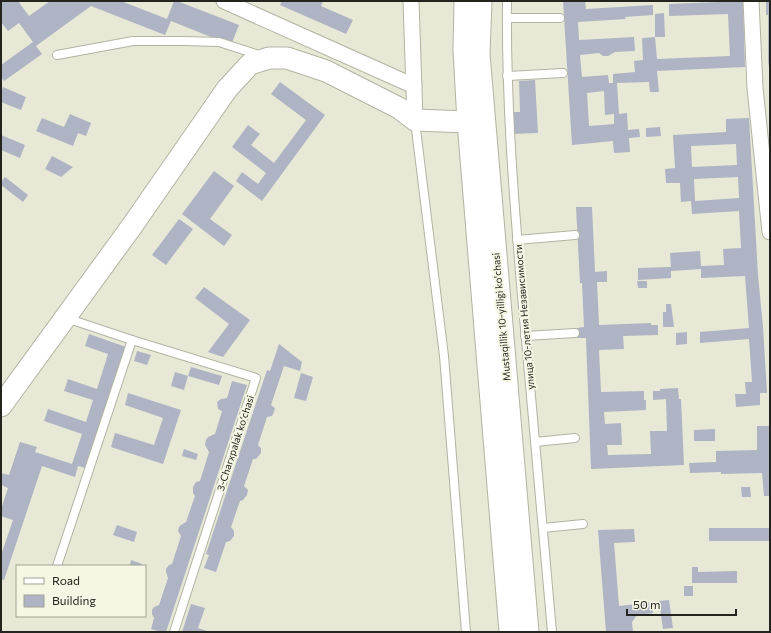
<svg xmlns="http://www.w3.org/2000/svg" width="771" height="633" font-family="Commissioner,sans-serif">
  <rect width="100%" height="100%" fill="#e8e8d7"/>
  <g fill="#aeb4c3" fill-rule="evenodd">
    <polygon points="1,1 18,1 29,16 50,1 121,1 167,19 174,1 177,1 239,25 231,45 171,21 165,35 91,6 36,46 42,54 4,81 1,77 1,65 33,42 19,23 8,31 1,22"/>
    <polygon points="282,1 323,1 321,6 353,20 346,34 280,5"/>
    <path d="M 563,1 L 585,1 L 586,9 L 653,5 L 653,15 L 625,17 L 626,19 L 578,22 L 579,40 L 634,37 L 635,51 L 615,52 L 608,56 L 603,56 L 599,53 L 580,55 L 582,77 L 608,75 L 609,83 L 613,83 L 613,74 L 635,72 L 634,61 L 643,60 L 642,38 L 655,37 L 655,14 L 664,13 L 665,37 L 655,37 L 657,59 L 730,56 L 728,14 L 669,16 L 669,4 L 743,1 L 745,67 L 657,71 L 659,92 L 650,92 L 649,82 L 617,83 L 619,114 L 627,113 L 628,130 L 639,129 L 640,137 L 629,138 L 630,152 L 614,153 L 613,141 L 572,145 ZM 604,91 L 605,115 L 614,114 L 614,124 L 589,126 L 587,93 Z"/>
    <polygon points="766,1 770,1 770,68 769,68 768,61 768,15 766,15"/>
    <polygon points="535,80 538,133 511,134 510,112 520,112 519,81"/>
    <polygon points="280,82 325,115 262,201 236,181 242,172 258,184 266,173 232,147 248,125 260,134 251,145 274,163 306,120 271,94"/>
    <polygon points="3,87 26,97 21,110 1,102 1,93"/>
    <polygon points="70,114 91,123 86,136 78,133 73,146 36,131 42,118 64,127"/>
    <path d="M 749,118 L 758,275 L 763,327 L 767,393 L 760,393 L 760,405 L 736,407 L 735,394 L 746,394 L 745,382 L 752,382 L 749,339 L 700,343 L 700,332 L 749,328 L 745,276 L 701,278 L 701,269 L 671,271 L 671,278 L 638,280 L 638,268 L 671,267 L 670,253 L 700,251 L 701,266 L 724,265 L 723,249 L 741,248 L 739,211 L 692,214 L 691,201 L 681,202 L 680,183 L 666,183 L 665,169 L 675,168 L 673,135 L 726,132 L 726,119 ZM 736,144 L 737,165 L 692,167 L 691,146 ZM 738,177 L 739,198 L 695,201 L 694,179 Z"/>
    <polygon points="660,127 661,136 646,137 646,128"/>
    <polygon points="1,135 25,145 20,158 1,150"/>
    <polygon points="52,156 73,167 61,177 45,169"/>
    <polygon points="214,171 234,186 210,219 232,235 224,246 182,214"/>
    <polygon points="5,177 28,195 23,202 1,185 1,182"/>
    <polygon points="576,207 592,207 595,272 607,271 607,282 597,282 599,325 651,323 651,325 658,325 658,335 623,336 624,349 599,350 601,392 644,391 644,400 646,400 646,410 604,412 605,424 621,423 622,445 607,445 608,455 651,454 650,431 667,431 666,399 653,400 653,391 660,391 660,389 678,388 679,399 681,399 684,465 591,469 586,338 577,338 577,328 584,327 582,283 580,283"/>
    <polygon points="179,219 193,229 166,265 152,255"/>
    <polygon points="637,281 647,281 647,288 638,288"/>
    <polygon points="204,287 250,320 223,357 208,352 229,324 195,298"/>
    <polygon points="666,304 671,304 674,327 663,327 663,312 666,312"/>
    <polygon points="687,332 687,344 676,345 676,333"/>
    <polygon points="89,334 126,347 85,468 78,466 75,477 42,466 4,580 1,579 1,555 13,520 1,516 1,509 8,488 1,485 1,473 9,475 20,442 37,447 35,452 72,464 82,434 44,421 48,409 86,422 93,400 64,391 68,379 97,389 108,354 85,346"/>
    <polygon points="279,344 302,362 300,371 284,366 271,405 275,408 274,412 272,416 267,417 258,445 261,448 261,453 256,459 253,459 244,486 248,490 247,495 243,500 240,501 231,527 234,531 234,536 230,541 226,542 216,572 204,568 209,555 206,554 267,370 270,371"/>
    <polygon points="137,351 151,355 147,365 134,361"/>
    <polygon points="191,367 222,376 219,385 188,376"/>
    <polygon points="175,372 188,376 184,390 171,386"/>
    <polygon points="301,373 313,377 306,401 294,398"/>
    <polygon points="232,381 247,385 166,632 161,632 151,629 154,618 152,614 152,610 154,607 159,605 168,578 166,572 166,569 169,565 172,564 181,536 178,531 179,527 181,525 186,522 195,496 193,493 193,487 196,482 200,481 209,452 205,445 206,440 208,437 215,434 222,411 218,409 217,402 221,399 227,398"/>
    <polygon points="128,393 181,410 163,464 111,447 115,433 154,445 163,418 125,405"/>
    <polygon points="757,426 770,426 770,496 764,496 762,473 721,474 721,472 690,473 689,463 716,462 716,451 757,450"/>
    <polygon points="715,429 715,441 694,441 694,430"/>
    <polygon points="184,449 198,454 196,460 182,456"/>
    <polygon points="741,487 750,487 751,497 742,497"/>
    <polygon points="117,525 137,532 134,542 113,535"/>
    <rect x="709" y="528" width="61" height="13"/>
    <polygon points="634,529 635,542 614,543 619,606 652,602 653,613 637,615 632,622 633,632 606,632 598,530"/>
    <polygon points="131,560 142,564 141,566 130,566"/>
    <polygon points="692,567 698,567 698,572 737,571 737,583 692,583"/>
    <rect x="684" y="586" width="9" height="10"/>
    <polygon points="669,600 673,628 663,629 659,601"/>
    <polygon points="191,604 205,608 198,628 210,632 182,632"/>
  </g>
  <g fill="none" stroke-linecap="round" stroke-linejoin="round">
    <g stroke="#b3b3a3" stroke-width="10">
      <g id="lane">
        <path d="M 507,1 C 506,96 513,189 521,284 C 531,400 542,516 552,632"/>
        <polyline points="507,18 560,18"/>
        <polyline points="57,55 133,41 184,41 219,42 262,56"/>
        <polyline points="507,76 563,73"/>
        <polyline points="415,121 444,356 466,632"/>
        <polyline points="517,240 575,235"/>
        <polyline points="66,318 132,340"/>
        <polyline points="525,336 575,333"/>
        <polyline points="535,442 575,438"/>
        <polyline points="543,528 583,524"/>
        <polyline points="57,566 132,340 256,378 174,632"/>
      </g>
    </g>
    <g stroke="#b3b3a3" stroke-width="17">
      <g id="street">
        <polyline points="224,1 414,86"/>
        <polyline points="411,1 415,120"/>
        <polyline points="751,1 755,88 770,232"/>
      </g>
    </g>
    <g stroke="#b3b3a3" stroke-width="23">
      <g id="secondary">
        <polyline points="465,1 464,50 468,122 510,632"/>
        <polyline points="481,1 479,54 528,632"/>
        <polyline points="1,406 132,226 227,89 250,64 269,58 287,58 326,71 399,108 415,120 468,122"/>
      </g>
    </g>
    <use href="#lane" stroke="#fff" stroke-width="8"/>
    <use href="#street" stroke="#fff" stroke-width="15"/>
    <use href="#secondary" stroke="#fff" stroke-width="21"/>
  </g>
  <g text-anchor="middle" stroke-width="4" stroke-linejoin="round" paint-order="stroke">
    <g font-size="10" fill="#24241e" stroke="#f5f6e4">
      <text transform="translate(501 317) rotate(-95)" y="4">Mustaqillik 10-yilligi ko'chasi</text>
      <text transform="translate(524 317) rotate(-95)" y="4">улица 10-летия Независимости</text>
      <text transform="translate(235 443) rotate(-72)" y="4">3-Charxpalak koʻchasi</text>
    </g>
  </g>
  <rect width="771" height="633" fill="none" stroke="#24241e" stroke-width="4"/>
  <rect x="16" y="565" width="130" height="52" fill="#f5f6e4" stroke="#a1a295"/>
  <rect x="24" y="578" width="20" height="6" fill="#ffffff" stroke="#a1a295"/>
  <text x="52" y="585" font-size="12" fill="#24241e">Road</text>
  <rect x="24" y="595" width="20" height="12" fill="#aeb4c3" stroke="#a1a295"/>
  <text x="52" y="605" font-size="12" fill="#24241e">Building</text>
  <path d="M627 609v6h109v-6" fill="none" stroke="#24241e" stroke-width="2"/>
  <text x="633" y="609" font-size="12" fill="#24241e" stroke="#f5f6e4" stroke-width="3" paint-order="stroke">50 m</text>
</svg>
